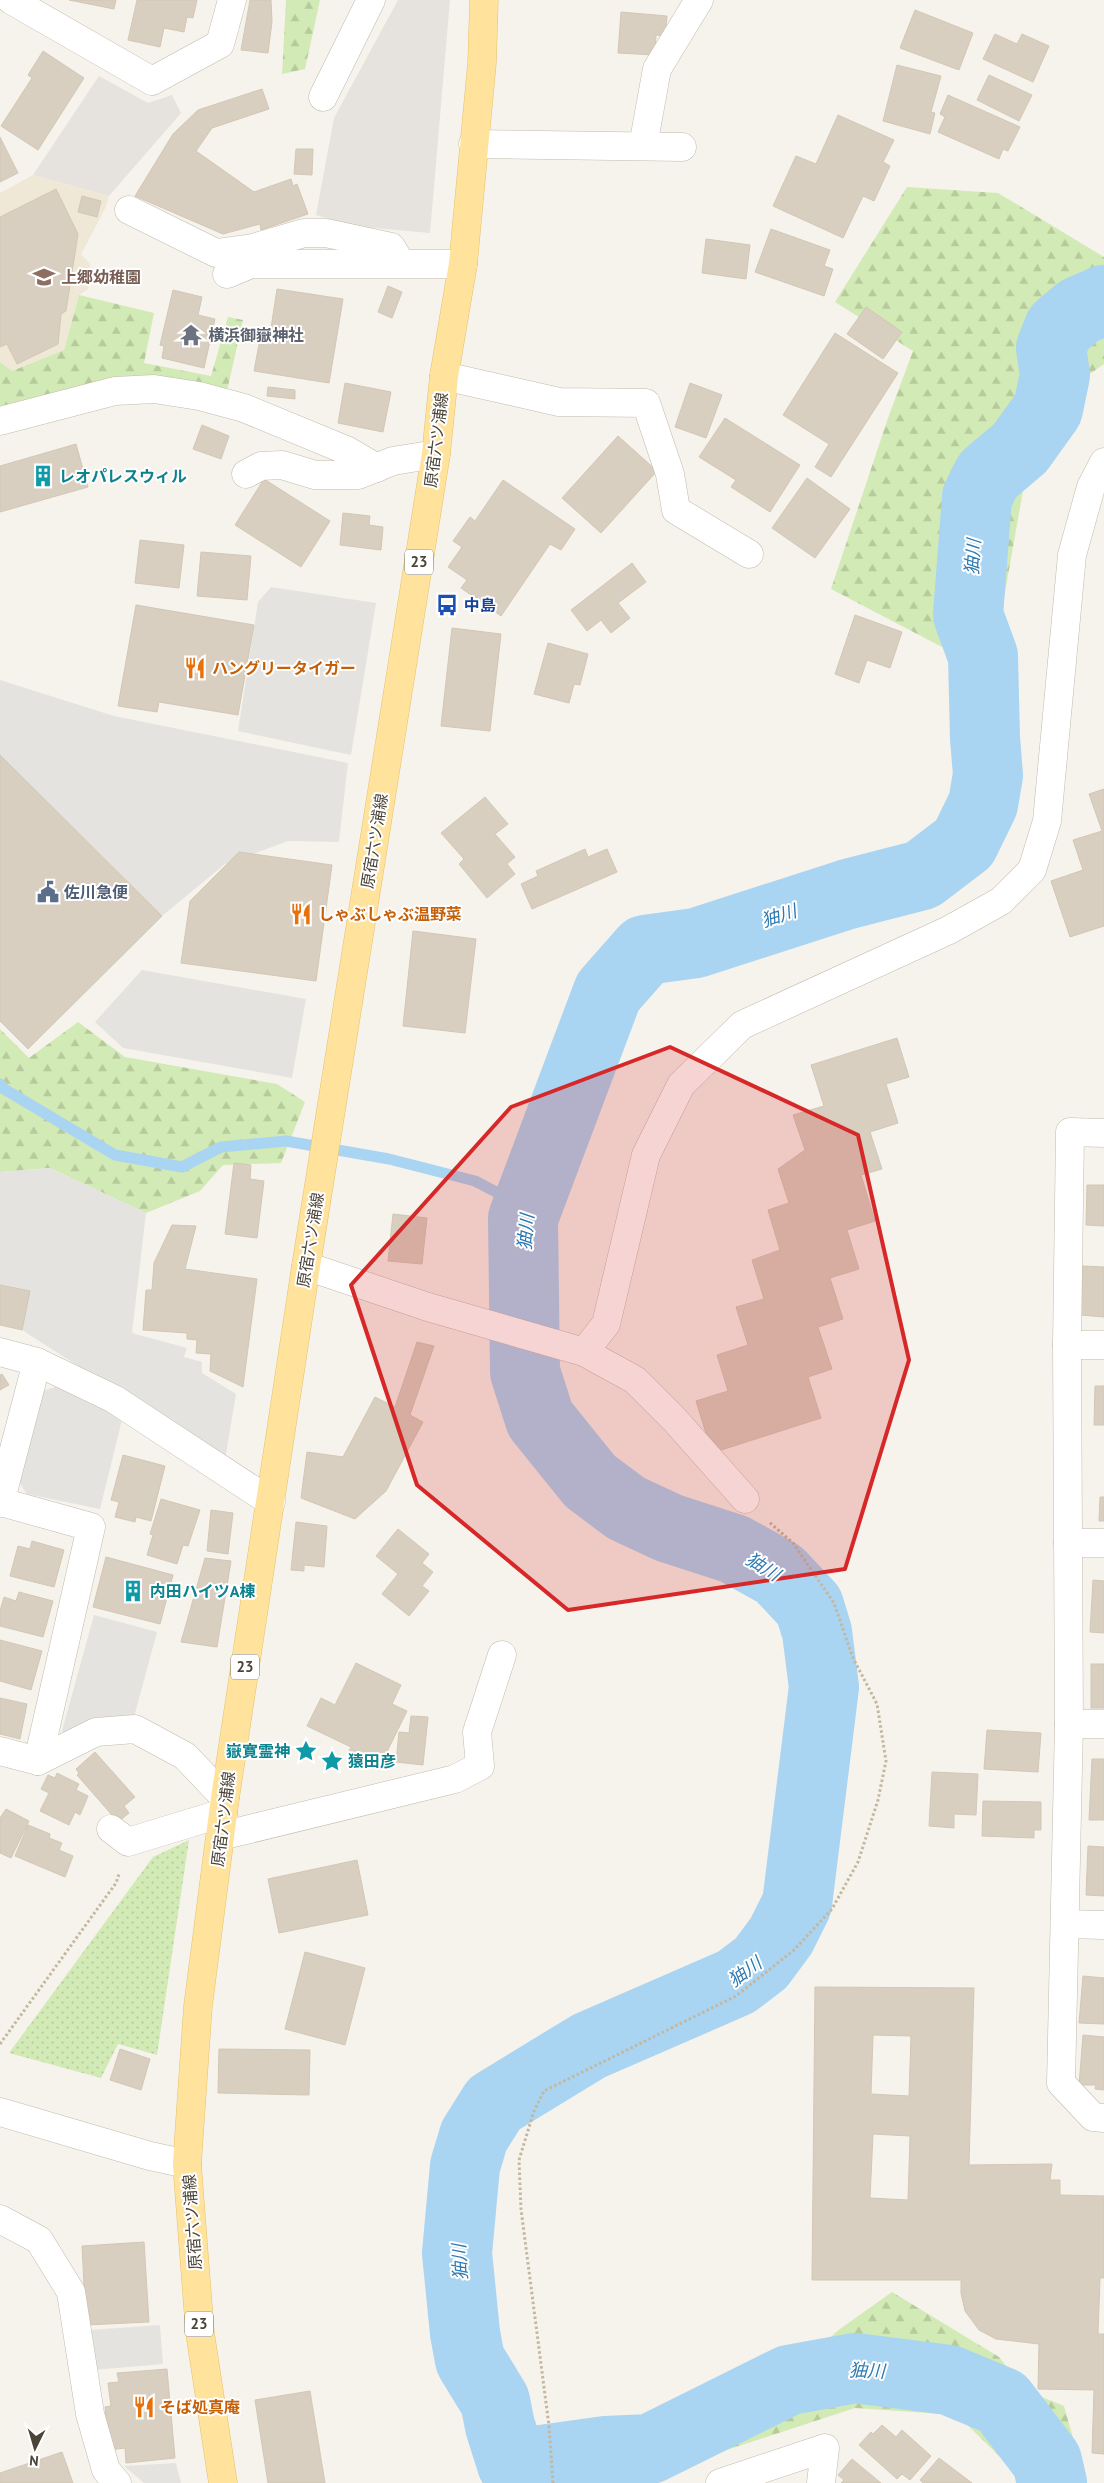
<svg xmlns="http://www.w3.org/2000/svg" width="1104" height="2483" font-family="'PT Sans','Noto Sans JP',sans-serif">
  <defs>
    <pattern id="grass-dots" width="8" height="8" patternUnits="userSpaceOnUse" patternTransform="scale(1.25)"><rect width="8" height="8" fill="#d2eab5"/><path d="M2 2h.1M6 6h.1" fill="none" stroke="#b6ca9c" stroke-width="1.8" stroke-linecap="round"/></pattern>
    <pattern id="forest-firs" width="22" height="20" patternUnits="userSpaceOnUse" patternTransform="scale(1.25)"><rect width="22" height="20" fill="#d2eab5"/><path d="M5 1l3.5 6h-7zM16 11l3.5 6h-7z" fill="#b6ca9c"/></pattern>
  </defs>
  <rect width="100%" height="100%" fill="#f6f3ec"/>
  <g fill="#e6e2dd">
    <polygon points="398,0 450,0 430,233 351,226 316,215 334,118"/>
    <polygon points="99,76 148,103 172,95 181,113 109,196 33,175"/>
  </g>
  <polygon fill="#efe8d6" points="33,175 109,196 105,209 81,254 90,264 88,289 79,295 64,350 12,371 0,362 0,193"/>
  <polygon fill="url(#grass-dots)" points="189,1840 157,2055 118,2044 101,2078 9,2053 153,1857"/>
  <g fill="url(#forest-firs)">
    <polygon points="286,0 320,0 305,69 282,74"/>
    <polygon points="907,187 998,193 1104,257 1104,364 1037,411 1000,621 1008,672 971,694 967,660 831,589 888,418 913,351 835,302"/>
    <polygon points="79,295 154,313 144,363 211,376 228,317 243,320 227,391 0,410 0,362 12,371 64,350"/>
    <polygon points="78,1022 125,1057 277,1084 305,1102 281,1163 223,1165 200,1191 146,1213 50,1168 0,1172 0,1029 29,1058"/>
    <polygon points="892,2292 999,2357 1025,2390 1064,2406 1086,2483 1027,2483 957,2415 855,2408 684,2464 840,2329"/>
  </g>
  <g fill="#e5e3e0">
    <polygon points="271,587 376,603 351,755 238,731 258,602"/>
    <polygon points="0,680 114,716 348,763 339,842 288,841 225,864 162,916 0,755"/>
    <polygon points="142,970 306,999 292,1078 123,1048 95,1022"/>
    <polygon points="50,1168 146,1213 132,1333 187,1348 184,1357 202,1362 202,1373 236,1394 225,1460 22,1330 0,1285 0,1172"/>
    <polygon points="62,1385 123,1416 100,1509 27,1494 19,1482 42,1391"/>
    <polygon points="94,1615 157,1632 134,1717 111,1716 83,1724 67,1735 62,1731"/>
    <polygon points="160,2325 163,2364 93,2370 90,2330"/>
    <polygon points="176,2463 181,2483 144,2483 124,2466"/>
  </g>
  <g fill="none" stroke-linecap="round" stroke-linejoin="round">
    <polyline stroke="#a9d4f2" stroke-width="11" points="0,1084 4,1089 115,1155 182,1167 221,1147 286,1141 389,1159 475,1181 527,1208"/>
    <polyline stroke="#a9d4f2" stroke-width="70" points="1052,2483 1047,2461 1002,2402 949,2380 855,2368 789,2380 650,2449 606,2451 512,2464 500,2426 495,2401 470,2360 465,2333 457,2253 465,2166 474,2136 494,2104 589,2046 736,1982 761,1963 781,1936 797,1904 824,1687 817,1632 809,1606 779,1574 734,1549 669,1528 626,1508 590,1481 540,1419 525,1372 523,1218 608,992 645,950 696,943 848,894 922,875 964,843 983,804 988,775 985,738 983,656 968,615 977,497 988,475 1020,448 1048,409 1055,375 1051,348 1059,328 1079,311 1104,300"/>
  </g>
  <g fill="#d8cfc1" stroke="#d3c7b4" fill-rule="evenodd">
    <polygon points="69,0 116,0 114,9"/>
    <polygon points="137,0 197,0 193,18 187,17 184,32 164,28 160,47 128,40"/>
    <polygon points="250,0 271,0 272,22 268,53 241,50"/>
    <polygon points="915,10 973,33 959,70 900,48"/>
    <polygon points="621,12 667,16 665,36 656,35 655,55 618,53"/>
    <polygon points="995,34 1017,44 1022,34 1049,46 1033,82 983,59"/>
    <polygon points="43,51 84,78 38,150 1,126 32,78 28,75"/>
    <polygon points="897,65 941,76 931,112 935,113 930,134 883,121"/>
    <polygon points="989,75 1032,95 1019,121 977,100"/>
    <polygon points="262,89 269,109 212,128 196,151 254,192 291,179 293,186 297,184 308,214 261,230 260,224 223,234 135,196 173,134 198,110"/>
    <polygon points="948,95 1020,127 1008,151 1003,149 999,159 938,132 945,117 940,114"/>
    <polygon points="838,115 894,140 883,162 890,166 874,201 863,196 843,238 773,206 796,156 816,164"/>
    <polygon points="0,137 18,173 0,182"/>
    <polygon points="296,149 313,149 312,175 294,174"/>
    <polygon points="56,189 78,234 66,311 61,314 58,344 17,364 7,344 0,347 0,217"/>
    <polygon points="82,196 101,201 97,217 78,212"/>
    <polygon points="771,229 830,250 824,266 833,269 824,296 755,272"/>
    <polygon points="706,239 750,245 746,279 702,273"/>
    <polygon points="388,286 402,292 392,318 378,312"/>
    <polygon points="277,289 343,299 329,383 254,371 260,339 269,341"/>
    <polygon points="173,290 202,297 198,315 215,319 204,368 162,358 164,346 160,345"/>
    <polygon points="866,307 902,332 883,359 847,334"/>
    <polygon points="835,333 898,373 831,477 815,467 829,444 783,415"/>
    <polygon points="345,383 391,392 383,432 338,423"/>
    <polygon points="690,383 722,395 706,438 675,427"/>
    <polygon points="268,387 295,390 295,399 267,396"/>
    <polygon points="725,418 800,465 770,512 731,487 736,480 699,457"/>
    <polygon points="202,425 229,436 221,459 193,449"/>
    <polygon points="618,436 657,471 601,533 562,498"/>
    <polygon points="76,444 88,487 0,512 0,466"/>
    <polygon points="807,478 850,509 815,558 772,528"/>
    <polygon points="264,479 330,521 301,567 235,525"/>
    <polygon points="503,480 575,529 561,550 550,544 501,616 461,588 467,580 448,567 462,547 453,541 470,517 475,521"/>
    <polygon points="343,513 370,516 369,525 383,527 381,550 340,545"/>
    <polygon points="140,540 184,545 179,588 135,583"/>
    <polygon points="201,552 251,556 247,600 197,596"/>
    <polygon points="632,563 646,582 618,603 630,618 611,633 601,620 587,631 571,610"/>
    <polygon points="136,605 254,625 238,715 159,702 157,712 118,706"/>
    <polygon points="855,615 902,632 890,668 867,660 859,683 835,674"/>
    <polygon points="452,628 501,634 490,731 441,726"/>
    <polygon points="548,643 588,654 580,685 574,684 569,703 534,694"/>
    <polygon points="0,755 162,916 28,1049 0,1021"/>
    <polygon points="1104,789 1104,926 1070,937 1051,881 1083,870 1073,840 1102,831 1089,794"/>
    <polygon points="485,797 508,824 495,834 515,857 507,864 515,874 487,898 459,864 464,859 441,833"/>
    <polygon points="585,849 588,857 607,849 617,872 532,909 521,884 538,876 536,871"/>
    <polygon points="239,852 332,865 316,981 181,963 190,901"/>
    <polygon points="413,931 476,939 465,1033 403,1026"/>
    <polygon points="897,1038 909,1077 886,1084 898,1123 870,1132 882,1169 861,1175 875,1221 847,1230 859,1269 830,1278 843,1319 818,1327 832,1369 808,1377 821,1418 712,1453 696,1401 728,1391 717,1355 748,1345 736,1307 764,1299 752,1260 780,1250 768,1210 789,1203 778,1169 805,1150 793,1115 824,1106 811,1065"/>
    <polygon points="234,1163 251,1165 250,1179 264,1181 257,1238 225,1234"/>
    <polygon points="1087,1185 1104,1185 1104,1226 1086,1225"/>
    <polygon points="393,1214 427,1218 422,1264 388,1261"/>
    <polygon points="172,1225 196,1226 185,1269 257,1279 243,1387 210,1371 211,1354 196,1353 197,1340 187,1339 187,1333 143,1330 146,1290 152,1290 154,1263"/>
    <polygon points="1082,1266 1104,1267 1104,1317 1080,1315"/>
    <polygon points="0,1285 30,1291 22,1330 0,1325"/>
    <polygon points="417,1342 434,1346 410,1415 423,1422 386,1491 355,1519 301,1498 307,1452 343,1457 375,1397 395,1407"/>
    <polygon points="2,1374 9,1385 0,1390 0,1375"/>
    <polygon points="1095,1386 1104,1386 1104,1425 1094,1425"/>
    <polygon points="123,1455 165,1466 151,1521 136,1517 135,1522 115,1517 119,1502 111,1500"/>
    <polygon points="1100,1497 1104,1497 1104,1521 1099,1521"/>
    <polygon points="161,1499 200,1510 188,1546 183,1545 177,1564 147,1555 153,1535 150,1534"/>
    <polygon points="211,1510 233,1513 228,1554 207,1551"/>
    <polygon points="296,1522 327,1526 324,1567 304,1565 304,1571 291,1570"/>
    <polygon points="398,1529 429,1554 422,1563 433,1572 422,1586 429,1591 409,1616 382,1594 398,1574 376,1556"/>
    <polygon points="32,1541 64,1550 54,1587 10,1576 18,1546 30,1549"/>
    <polygon points="106,1557 173,1575 160,1624 93,1607"/>
    <polygon points="205,1558 231,1561 217,1647 181,1642"/>
    <polygon points="1093,1580 1104,1581 1104,1633 1090,1632"/>
    <polygon points="19,1592 53,1601 43,1637 0,1626 0,1611 4,1597 16,1601"/>
    <polygon points="0,1640 42,1651 31,1690 0,1681"/>
    <polygon points="356,1663 401,1685 392,1704 407,1711 380,1766 349,1751 351,1747 307,1726 321,1698 335,1705"/>
    <rect x="1091" y="1664" width="13" height="44"/>
    <polygon points="0,1698 27,1704 20,1739 0,1734"/>
    <polygon points="411,1716 428,1717 423,1765 396,1762 399,1732 409,1733"/>
    <polygon points="987,1730 1041,1733 1038,1772 984,1769"/>
    <polygon points="95,1752 135,1797 124,1806 129,1813 118,1822 77,1775 79,1773 76,1769"/>
    <polygon points="1092,1759 1104,1759 1104,1820 1089,1820"/>
    <polygon points="932,1772 978,1774 976,1815 954,1814 954,1828 929,1826"/>
    <polygon points="57,1773 79,1784 76,1790 88,1796 80,1815 75,1812 69,1825 40,1811 49,1793 41,1789 48,1775 55,1778"/>
    <polygon points="983,1801 1041,1802 1041,1830 1034,1830 1034,1838 982,1836"/>
    <polygon points="6,1809 29,1821 11,1858 0,1853 0,1818"/>
    <polygon points="28,1825 50,1834 49,1838 62,1843 59,1850 73,1856 65,1877 15,1856"/>
    <polygon points="1088,1846 1104,1847 1104,1896 1086,1895"/>
    <polygon points="357,1860 368,1915 279,1933 268,1879"/>
    <polygon points="305,1952 365,1968 345,2045 285,2029"/>
    <polygon points="1083,1976 1104,1978 1104,2024 1079,2023"/>
    <path d="M 815,1987 L 974,1988 L 969,2165 L 1052,2164 L 1050,2180 L 1060,2180 L 1060,2195 L 1104,2196 L 1104,2278 L 1100,2278 L 1098,2334 L 1104,2334 L 1104,2454 L 1092,2453 L 1094,2390 L 1038,2389 L 1039,2344 L 996,2339 L 979,2330 L 965,2311 L 961,2293 L 961,2280 L 812,2280 ZM 873,2035 L 911,2036 L 909,2096 L 871,2094 ZM 873,2134 L 910,2136 L 908,2200 L 870,2198 Z"/>
    <polygon points="1083,2035 1104,2037 1104,2090 1095,2089 1096,2085 1079,2085"/>
    <polygon points="120,2049 150,2059 141,2090 110,2080"/>
    <polygon points="219,2049 310,2050 309,2095 218,2093"/>
    <polygon points="144,2242 149,2322 86,2325 82,2246"/>
    <polygon points="167,2369 175,2458 126,2463 125,2448 109,2450 105,2407 111,2406 108,2383 119,2382 117,2373"/>
    <polygon points="310,2391 325,2483 268,2483 255,2400"/>
    <polygon points="882,2425 896,2437 902,2430 931,2456 910,2480 902,2474 897,2479 859,2445 871,2432 873,2434"/>
    <polygon points="62,2452 73,2483 0,2483 0,2473"/>
    <polygon points="939,2458 972,2483 923,2483 920,2480"/>
    <polygon points="852,2459 881,2483 841,2483 844,2480 838,2475"/>
  </g>
  <g fill="none" stroke-linecap="round" stroke-linejoin="round">
    <g stroke="#c2bbae" stroke-width="29">
      <g id="minor">
        <polyline points="11,0 152,81 220,44 232,0"/>
        <polyline points="323,97 371,0"/>
        <polyline points="473,144 682,147"/>
        <polyline points="643,146 657,69 699,0"/>
        <polyline points="129,210 216,253 253,248 304,233 326,233 391,247 401,263"/>
        <polyline points="227,274 251,264 463,264"/>
        <polyline points="444,376 559,402 646,403 670,474 676,510 749,554"/>
        <polyline points="0,421 115,391 154,389 199,396 244,408 348,451 377,468"/>
        <polyline points="246,474 261,466 282,465 315,475 358,475 393,461 436,454"/>
        <polyline points="1104,1133 1070,1132 1067,1345 1069,1724 1061,2083 1093,2117 1104,2118"/>
        <polyline points="306,1266 428,1307 584,1352 635,1380 674,1419 745,1499"/>
        <polyline points="1067,1345 1104,1345"/>
        <polyline points="0,1352 37,1362 114,1399 271,1502"/>
        <polyline points="584,1352 606,1324 646,1155 681,1085 742,1025 949,930 1001,901 1032,870 1047,821 1072,555 1091,487 1104,462"/>
        <polyline points="1,1502 91,1527 38,1761"/>
        <polyline points="0,1503 37,1362"/>
        <polyline points="1068,1543 1104,1543"/>
        <polyline points="1069,1724 1104,1724"/>
        <polyline points="0,1751 38,1761 96,1732 135,1729 185,1756 225,1798"/>
        <polyline points="111,1829 128,1842 223,1813"/>
        <polyline points="221,1836 455,1779 480,1766 477,1732 502,1655"/>
        <polyline points="1065,1924 1104,1925"/>
        <polyline points="0,2112 150,2156 187,2164"/>
        <polyline points="0,2219 39,2240 71,2292 90,2414 106,2470 117,2483"/>
        <polyline points="720,2483 825,2448 821,2483"/>
      </g>
    </g>
    <g stroke="#e6c16a" stroke-width="29">
      <polyline id="major" points="223,2483 200,2333 187,2164 198,2006 225,1798 306,1266 436,454 444,376 463,264 482,63 484,0"/>
    </g>
    <g stroke="#c4b79f" stroke-width="3" stroke-dasharray="2.5 2.5" stroke-linecap="butt">
      <polyline points="0,2044 116,1883 119,1874"/>
      <polyline points="553,2483 549,2426 521,2209 519,2160 534,2111 544,2091 736,1996 794,1950 832,1909 858,1862 878,1800 886,1761 877,1704 853,1658 834,1603 793,1543 769,1522"/>
    </g>
    <use href="#minor" stroke="#fff" stroke-width="28"/>
    <use href="#major" stroke="#ffe39c" stroke-width="28"/>
  </g>
  <path fill="#d62828" fill-opacity="0.2" stroke="#d62828" stroke-width="4" stroke-linejoin="round" d="M 670,1047 L 858,1135 L 909,1360 L 845,1569 L 568,1610 L 417,1485 L 351,1285 L 511,1107 Z"/>
  <defs>
    <g id="school-bare" transform="scale(1.725)"><path d="M0-5L7-2L0 1L-7-2ZM-4 1L0 2.5L4 1V4Q0 6-4 4Z" fill="#8d6e63" stroke="#fff" stroke-width="2.5" paint-order="stroke"/></g>
    <g id="temple-bare" transform="scale(1.725)"><path d="M0-6L5-2H3V0L6.5 2.5H4V6H1.5V3h-3V6H-4V2.5H-6.5L-3 0V-2H-5Z" fill="#6b7280" stroke="#fff" stroke-width="2.5" paint-order="stroke"/></g>
    <g id="building-bare" transform="scale(1.725)"><path d="M-4-6H4V6H1V3H-1V6H-4ZM-2.5-4.3h1.7v1.8h-1.7ZM.8-4.3h1.7v1.8H.8ZM-2.5-1h1.7V.8h-1.7ZM.8-1h1.7V.8H.8Z" fill="#0f9aa8" stroke="#fff" stroke-width="2.5" paint-order="stroke"/></g>
    <g id="bus-bare" transform="scale(1.725)"><path d="M-5-6H5V4H4V6H2V4H-2V6H-4V4H-5ZM-3.5-4V0h7V-4ZM-3.5 1.2v1.5H-2V1.2ZM2 1.2v1.5H3.5V1.2Z" fill="#1a4fb4" stroke="#fff" stroke-width="2.5" paint-order="stroke"/></g>
    <g id="restaurant-bare" transform="scale(1.725)"><path d="M-5-6h1v4h1v-4h1v4h1v-4h1v5L-1.5 .5V6h-2V.5L-5-1ZM5-6V6H3V1.5H1.5Q1.5-4 5-6Z" fill="#e8710a" stroke="#fff" stroke-width="2.5" paint-order="stroke"/></g>
    <g id="civic-bare" transform="scale(1.725)"><path d="M-.6-6.5H3V-4.5H.6V-3L4-1V1h2V6H-6V1h2V-1L-.6-3ZM-1.2 2.5V6h2.4V2.5Z" fill="#5c6f8a" stroke="#fff" stroke-width="2.5" paint-order="stroke"/></g>
    <g id="sight-bare" transform="scale(1.725)"><path d="M0-6L1.8-2.2L6-1.7L2.9 1.2L3.7 5.4L0 3.3L-3.7 5.4L-2.9 1.2L-6-1.7L-1.8-2.2Z" fill="#0f9aa8" stroke="#fff" stroke-width="2.5" paint-order="stroke"/></g>
  </defs>
  <g fill-rule="evenodd">
    <use href="#school-bare" x="44" y="277"/>
    <use href="#temple-bare" x="191" y="335"/>
    <use href="#building-bare" x="43" y="476"/>
    <use href="#bus-bare" x="447" y="605"/>
    <use href="#restaurant-bare" x="195" y="668"/>
    <use href="#civic-bare" x="48" y="892"/>
    <use href="#restaurant-bare" x="301" y="914"/>
    <use href="#building-bare" x="133" y="1591"/>
    <use href="#sight-bare" x="306" y="1751"/>
    <use href="#sight-bare" x="332" y="1761"/>
    <use href="#restaurant-bare" x="144" y="2407"/>
  </g>
  <g text-anchor="middle" stroke-width="4" stroke-linejoin="round" paint-order="stroke">
    <g fill="#fff" stroke="#817c74" stroke-width="1">
      <rect x="405" y="549.5" width="28" height="25" rx="4"/>
      <rect x="231" y="1654.5" width="28" height="25" rx="4"/>
      <rect x="185" y="2311.5" width="28" height="25" rx="4"/>
    </g>
    <g font-size="15" font-weight="bold" fill="#4b4439">
      <text x="419" y="567">23</text>
      <text x="245" y="1672">23</text>
      <text x="199" y="2329">23</text>
    </g>
    <g font-size="16" font-weight="bold" fill="#785e54" stroke="#fff" text-anchor="start">
      <text x="61" y="283">上郷幼稚園</text>
    </g>
    <g font-size="16" font-weight="bold" fill="#5b616d" stroke="#fff" text-anchor="start">
      <text x="208" y="341">横浜御嶽神社</text>
    </g>
    <g font-size="16" fill="#4b4439" stroke="#fff">
      <text transform="translate(436 440) rotate(-83)" y="6">原宿六ツ浦線</text>
      <text transform="translate(374 841) rotate(-81)" y="6">原宿六ツ浦線</text>
      <text transform="translate(310 1240) rotate(-81)" y="6">原宿六ツ浦線</text>
      <text transform="translate(223 1819) rotate(-83)" y="6">原宿六ツ浦線</text>
      <text transform="translate(192 2222) rotate(-94)" y="6">原宿六ツ浦線</text>
    </g>
    <g font-size="16" font-weight="bold" fill="#0d838f" stroke="#fff" text-anchor="start">
      <text x="59" y="482">レオパレスウィル</text>
      <text x="150" y="1597">内田ハイツA棟</text>
      <text x="290" y="1757" text-anchor="end">嶽寛霊神</text>
      <text x="348" y="1767">猿田彦</text>
    </g>
    <g font-size="16" font-weight="bold" fill="#164399" stroke="#fff" text-anchor="start">
      <text x="464" y="611">中島</text>
    </g>
    <g font-size="16" font-weight="bold" fill="#c56008" stroke="#fff" text-anchor="start">
      <text x="212" y="674">ハングリータイガー</text>
      <text x="318" y="920">しゃぶしゃぶ温野菜</text>
      <text x="160" y="2413">そば処真庵</text>
    </g>
    <g font-size="16" font-weight="bold" fill="#4e5e75" stroke="#fff" text-anchor="start">
      <text x="64" y="898">佐川急便</text>
    </g>
    <g font-size="18" font-style="italic" fill="#2e7ab2" stroke="#fff">
      <text transform="translate(973 557) rotate(-86)" y="6">㹨川</text>
      <text transform="translate(779 916) rotate(-18)" y="6">㹨川</text>
      <text transform="translate(526 1232) rotate(-85)" y="6">㹨川</text>
      <text transform="translate(763 1567) rotate(32)" y="6">㹨川</text>
      <text transform="translate(745 1972) rotate(-36)" y="6">㹨川</text>
      <text transform="translate(460 2262) rotate(-93)" y="6">㹨川</text>
      <text transform="translate(867 2371) rotate(2)" y="6">㹨川</text>
    </g>
  </g>
  <g transform="translate(35 2448) rotate(185)" stroke="#ffffff" stroke-width="4" paint-order="stroke">
  <path d="M0-4L9 19L0 12L-9 19Z" fill="#4b4439"/>
  <text y="-8" font-size="14" font-weight="bold" text-anchor="middle" fill="#4b4439">N</text>
  </g>
</svg>
